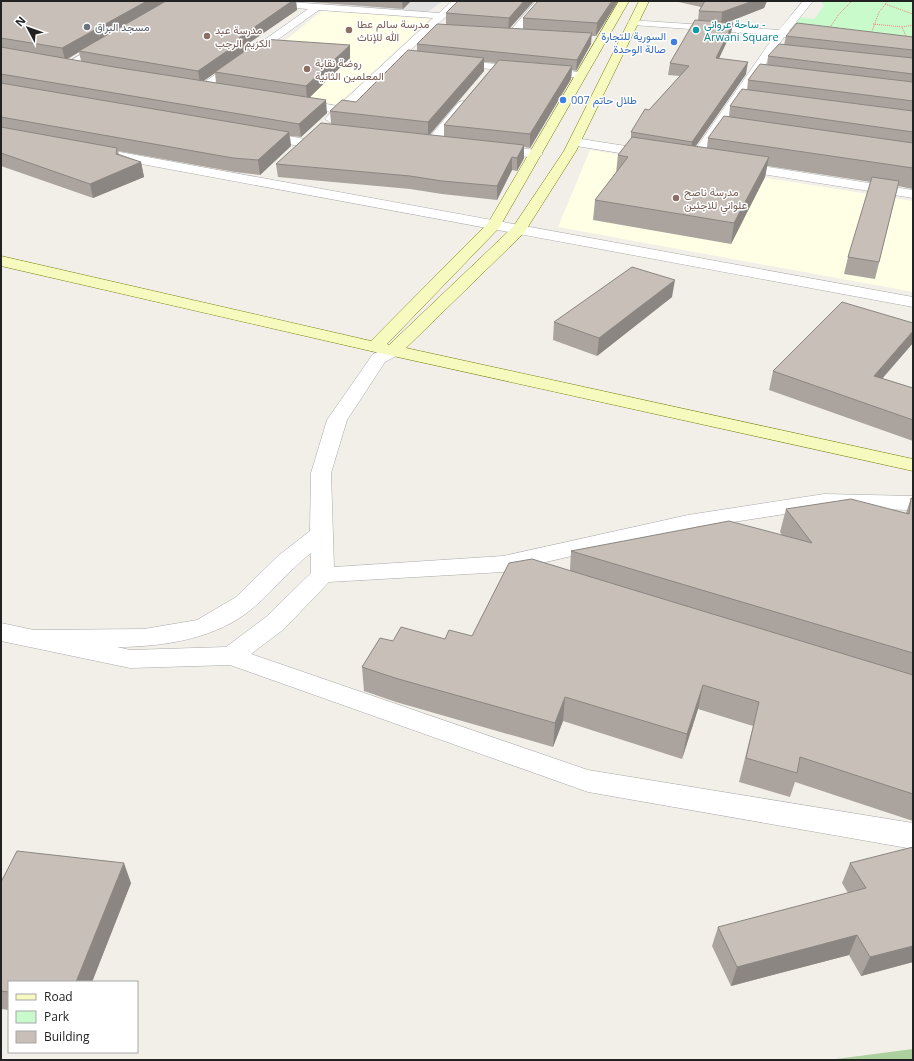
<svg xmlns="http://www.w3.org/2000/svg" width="914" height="1061" font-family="'Open Sans',Vazirmatn,sans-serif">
  <rect width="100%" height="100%" fill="#f2efe9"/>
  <polygon fill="#e0dfdf" points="246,1 443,1 423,15"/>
  <g fill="#ffffe5">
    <polygon points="323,10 430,19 337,105 226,88"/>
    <polygon points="590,150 913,201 913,292 558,227"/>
  </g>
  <polygon fill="#add19e" points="913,1049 913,1060 828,1060"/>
  <polygon fill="#c8facc" points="821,1 913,1 913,46 790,32 799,17 814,19 824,6"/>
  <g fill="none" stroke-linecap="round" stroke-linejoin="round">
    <g stroke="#a9a9a9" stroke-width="1">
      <g id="street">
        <polygon points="234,1 277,1 439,13 452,1 462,1 345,113 335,122 331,123 325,119 331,112 297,107 291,103 297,99 338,106 433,18 319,10 207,90 199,90 197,88 199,86 308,9 239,4"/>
        <polygon points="536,1 546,1 516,37 508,37 507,35 508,33"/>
        <polygon points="803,1 813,1 789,31 820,36 821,38 820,40 784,37 699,164 689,164 687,161 775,35 633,25 628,22 630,20 779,30"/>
        <polygon points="106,40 111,43 110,45 70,68 62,68 61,66"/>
        <polygon points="454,60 580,72 586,75 580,78 450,65 449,63 450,61"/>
        <polygon points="463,101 467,102 469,105 467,108 437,146 427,146 426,143 427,140 459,102"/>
        <polygon points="261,131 305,139 311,143 305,147 257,138 255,135 257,132"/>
        <polygon points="575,138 651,150 658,154 651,158 570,145 569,142"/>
        <polygon points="494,145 536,150 543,154 536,158 489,152 488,149"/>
        <polygon points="98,148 913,297 913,307 93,155 92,152"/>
        <polygon points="736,162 913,190 913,198 731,169 729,166 731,163"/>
        <path d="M 394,345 L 400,346 L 403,350 L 400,354 L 385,362 L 347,420 L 331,473 L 334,567 L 503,556 L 688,515 L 824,494 L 913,496 L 913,510 L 824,508 L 688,529 L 503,572 L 329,582 L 284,629 L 251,654 L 588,770 L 913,823 L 913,849 L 588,792 L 230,665 L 130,668 L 1,641 L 1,623 L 34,630 L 144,629 L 197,620 L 236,597 L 279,555 L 310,531 L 311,473 L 327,420 L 373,354 ZM 311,553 L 311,573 L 266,617 L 226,647 L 130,650 L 117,647 C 162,647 217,639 253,608 C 273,591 289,570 311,553 Z"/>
      </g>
    </g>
    <g stroke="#707d05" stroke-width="1">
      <polygon id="secondary" points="619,1 629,1 499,228 387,344 389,345 513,227 564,151 639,1 649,1 576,151 524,233 406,348 913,459 913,471 375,352 1,266 1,256 371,341 488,223"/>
    </g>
    <g stroke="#fa8072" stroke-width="1" stroke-dasharray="1 1" stroke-linecap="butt">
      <polyline points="885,4 913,14"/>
      <polyline points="873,24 902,27"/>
      <polyline points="831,26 839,14 852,1"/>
      <polyline points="871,34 879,12 888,1"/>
      <polyline points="907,38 902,27 913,25"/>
    </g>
    <use href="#street" fill="#fff" fill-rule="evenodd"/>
    <use href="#secondary" fill="#f7fabf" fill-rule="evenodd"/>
  </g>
  <g fill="#aba49e" fill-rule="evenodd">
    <path d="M 1,1 L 296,1 L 297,10 L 246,45 L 247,49 L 350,58 L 310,97 L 327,113 L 301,137 L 290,136 L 291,146 L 260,175 L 235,172 L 118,151 L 119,154 L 141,162 L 144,177 L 93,198 L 1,166 ZM 79,52 L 81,61 L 68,59 ZM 215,73 L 216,83 L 204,81 Z"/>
    <polygon points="297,1 411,1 403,9"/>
    <path d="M 458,1 L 534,1 L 510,28 L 523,29 L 523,18 L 618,1 L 596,36 L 591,36 L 591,44 L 576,71 L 572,70 L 571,79 L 530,148 L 524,147 L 524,158 L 517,171 L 512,170 L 497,200 L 442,194 L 410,189 L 278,177 L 276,164 L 331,124 L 330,111 L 356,102 L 417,51 L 417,44 L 446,24 L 446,13 ZM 484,62 L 496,63 L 444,125 L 444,137 L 430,135 L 484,71 Z"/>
    <polygon points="674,1 767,1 764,8 726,22 733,23 731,33 719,58 746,74 696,146 707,148 708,138 729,116 730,106 747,90 748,80 767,65 768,56 784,45 786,36 913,37 913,189 898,186 875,279 844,274 848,257 871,182 767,166 765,177 731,244 593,220 595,200 616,173 618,155 631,139 631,132 649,110 680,76 668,75 670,63 698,20 699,11 701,7"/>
    <polygon points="672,297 597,356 553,340 554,322"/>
    <polygon points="913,343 882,378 913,388 913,441 769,390 773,371"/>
    <polygon points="911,498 913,499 913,821 795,782 790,797 739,782 753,726 698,709 682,759 563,721 553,747 396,702 364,691 362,667 393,641 445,639 472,636 570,570 571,551 782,535 780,532 786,509 906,513"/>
    <polygon points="913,847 913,962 861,976 849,955 731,986 712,946 718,927 848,893 842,883 850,863"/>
    <polygon points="1,882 131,883 92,982 9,982 9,1010 1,1009"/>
  </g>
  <g fill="#8b8681">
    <polygon points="147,1 169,1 79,51 79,52 65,60 62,48"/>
    <polygon points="292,1 296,1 297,10 246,45 247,50 215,72 215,73 200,83 198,71 239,38"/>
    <polygon points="402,1 411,1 403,9"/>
    <polygon points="524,1 534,1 508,30 509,18"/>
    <polygon points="612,1 618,1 596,36 597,23"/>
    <polygon points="753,1 767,1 764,8 721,25 722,12"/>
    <polygon points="733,23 731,33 714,69 716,58"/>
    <polygon points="592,33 591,44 576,71 577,60"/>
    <polygon points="350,45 350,58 307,100 306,86"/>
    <polygon points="484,58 484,71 428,136 428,122"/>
    <polygon points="748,62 746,74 690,154 692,142"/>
    <polygon points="572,66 571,79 530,148 530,134"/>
    <polygon points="326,100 327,113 301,137 299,124"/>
    <polygon points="289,132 291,146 260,175 258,160"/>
    <polygon points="524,145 524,158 517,171 517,158"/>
    <polygon points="512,157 512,170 497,200 497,186"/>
    <polygon points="769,157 765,177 731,244 734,223"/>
    <polygon points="141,162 144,177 93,198 90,184"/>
    <polygon points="675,280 672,297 597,356 599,338"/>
    <polygon points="913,331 913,343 869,394 874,376"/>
    <polygon points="703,685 698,709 682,759 687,734"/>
    <polygon points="565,697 563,721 553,747 555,723"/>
    <polygon points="124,863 131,883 92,982 76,982"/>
    <polygon points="857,935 849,955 731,986 737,967"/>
    <polygon points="913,946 913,962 861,976 870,957"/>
  </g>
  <g fill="#c7bfb8" stroke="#8b8681">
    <polygon points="1,1 147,1 62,48 1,38"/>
    <polygon points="166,1 292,1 239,38 246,38 198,71 79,51"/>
    <polygon points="458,1 524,1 509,18 446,13"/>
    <polygon points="538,1 612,1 597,23 523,18"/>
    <polygon points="705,1 753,1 722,12 699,11"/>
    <polygon points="695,20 733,23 716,58 748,62 692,142 631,132 645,109 649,110 689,66 670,63"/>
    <polygon points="797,23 913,37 913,50 786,36"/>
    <polygon points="437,24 592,33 577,60 417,44"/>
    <polygon points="262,39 350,45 306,86 215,72"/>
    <polygon points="779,44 913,58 913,74 768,56"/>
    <polygon points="1,47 114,67 326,100 299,124 1,74"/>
    <polygon points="408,50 484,58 428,122 330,111 342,100 356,102"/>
    <polygon points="499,60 572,66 530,134 444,125"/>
    <polygon points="760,64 913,82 913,101 748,80"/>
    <polygon points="1,83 289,132 258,160 233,158 1,117"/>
    <polygon points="742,89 913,111 913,132 730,106"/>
    <polygon points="724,116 913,143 913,168 708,138"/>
    <polygon points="321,123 524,145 517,158 512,157 497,186 442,181 410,176 276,164"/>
    <polygon points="1,127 117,148 116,154 141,162 90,184 1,153"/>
    <polygon points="632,137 769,157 734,223 595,200 628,157 618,155"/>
    <polygon points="872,177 899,181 879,262 848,257"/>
    <polygon points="632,267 675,280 599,338 554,322"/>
    <polygon points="842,302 913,323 913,331 874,376 913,388 913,420 773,371"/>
    <polygon points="911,498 913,499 913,653 571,551 729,521 812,543 786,509 851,499 909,514"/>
    <polygon points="532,559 913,675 913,794 800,757 797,773 746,758 759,702 703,685 687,734 565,697 555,723 395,678 362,667 380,638 393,641 401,627 445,639 449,630 472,636 509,563"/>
    <polygon points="913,847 913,946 870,957 857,935 737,967 718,927 866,888 850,863"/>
    <polygon points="17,851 124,863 76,982 9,982 9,992 1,991 1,882"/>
  </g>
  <circle fill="#6b7280" stroke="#fff" stroke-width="1.5" cx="87" cy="27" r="4"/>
  <g fill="#8d6e63" stroke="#fff" stroke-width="1.5">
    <circle cx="349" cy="30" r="4"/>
    <circle cx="207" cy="36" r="4"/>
    <circle cx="307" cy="69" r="4"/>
    <circle cx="676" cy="198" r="4"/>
  </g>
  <circle fill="#0f9aa8" stroke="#fff" stroke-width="1.5" cx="696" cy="30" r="4"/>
  <g fill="#3f7fe0" stroke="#fff" stroke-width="1.5">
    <circle cx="674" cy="42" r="4"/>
    <circle cx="563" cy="100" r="4"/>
  </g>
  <g text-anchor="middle" stroke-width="3" stroke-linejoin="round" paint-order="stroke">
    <g font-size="11" fill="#785e54" stroke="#fff" text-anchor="start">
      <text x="357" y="28">مدرسة سالم عطا<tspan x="357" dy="13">الله للإناث</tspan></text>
      <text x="215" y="34">مدرسة عبد<tspan x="215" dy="13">الكريم الرجب</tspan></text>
      <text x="315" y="67">روضة نقابة<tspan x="315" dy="13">المعلمين الثانية</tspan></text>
      <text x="684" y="196">مدرسة ناصح<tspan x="684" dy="13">علواني للاجئين</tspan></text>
    </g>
    <g font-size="11" fill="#0d838f" stroke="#fff" text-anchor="start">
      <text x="704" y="28">ساحة عرواني -<tspan x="704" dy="13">Arwani Square</tspan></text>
    </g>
    <g font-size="11" fill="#5b616d" stroke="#fff" text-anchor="start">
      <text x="95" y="31">مسجد البراق</text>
    </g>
    <g font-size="11" fill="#366cbe" stroke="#fff" text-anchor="end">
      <text x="666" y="40">السورية للتجارة<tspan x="666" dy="13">صالة الوحدة</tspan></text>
      <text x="571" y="104" text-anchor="start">طلال حاتم 007</text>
    </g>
  </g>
  <rect width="914" height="1061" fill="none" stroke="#222222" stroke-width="4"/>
  <rect x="8" y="981" width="130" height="72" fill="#ffffff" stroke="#a7a7a7"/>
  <rect x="16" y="994" width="20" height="6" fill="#f7fabf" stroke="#a7a7a7"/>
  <text x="44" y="1001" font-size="12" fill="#222222">Road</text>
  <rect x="16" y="1011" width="20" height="12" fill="#c8facc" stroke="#a7a7a7"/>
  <text x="44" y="1021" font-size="12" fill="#222222">Park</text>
  <rect x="16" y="1031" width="20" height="12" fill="#c7bfb8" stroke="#a7a7a7"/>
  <text x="44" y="1041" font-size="12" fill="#222222">Building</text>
  <g transform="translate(28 28) rotate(311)" stroke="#ffffff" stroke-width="3" paint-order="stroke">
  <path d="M0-3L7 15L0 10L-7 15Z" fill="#222222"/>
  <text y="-6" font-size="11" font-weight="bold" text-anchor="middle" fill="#222222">N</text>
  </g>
</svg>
